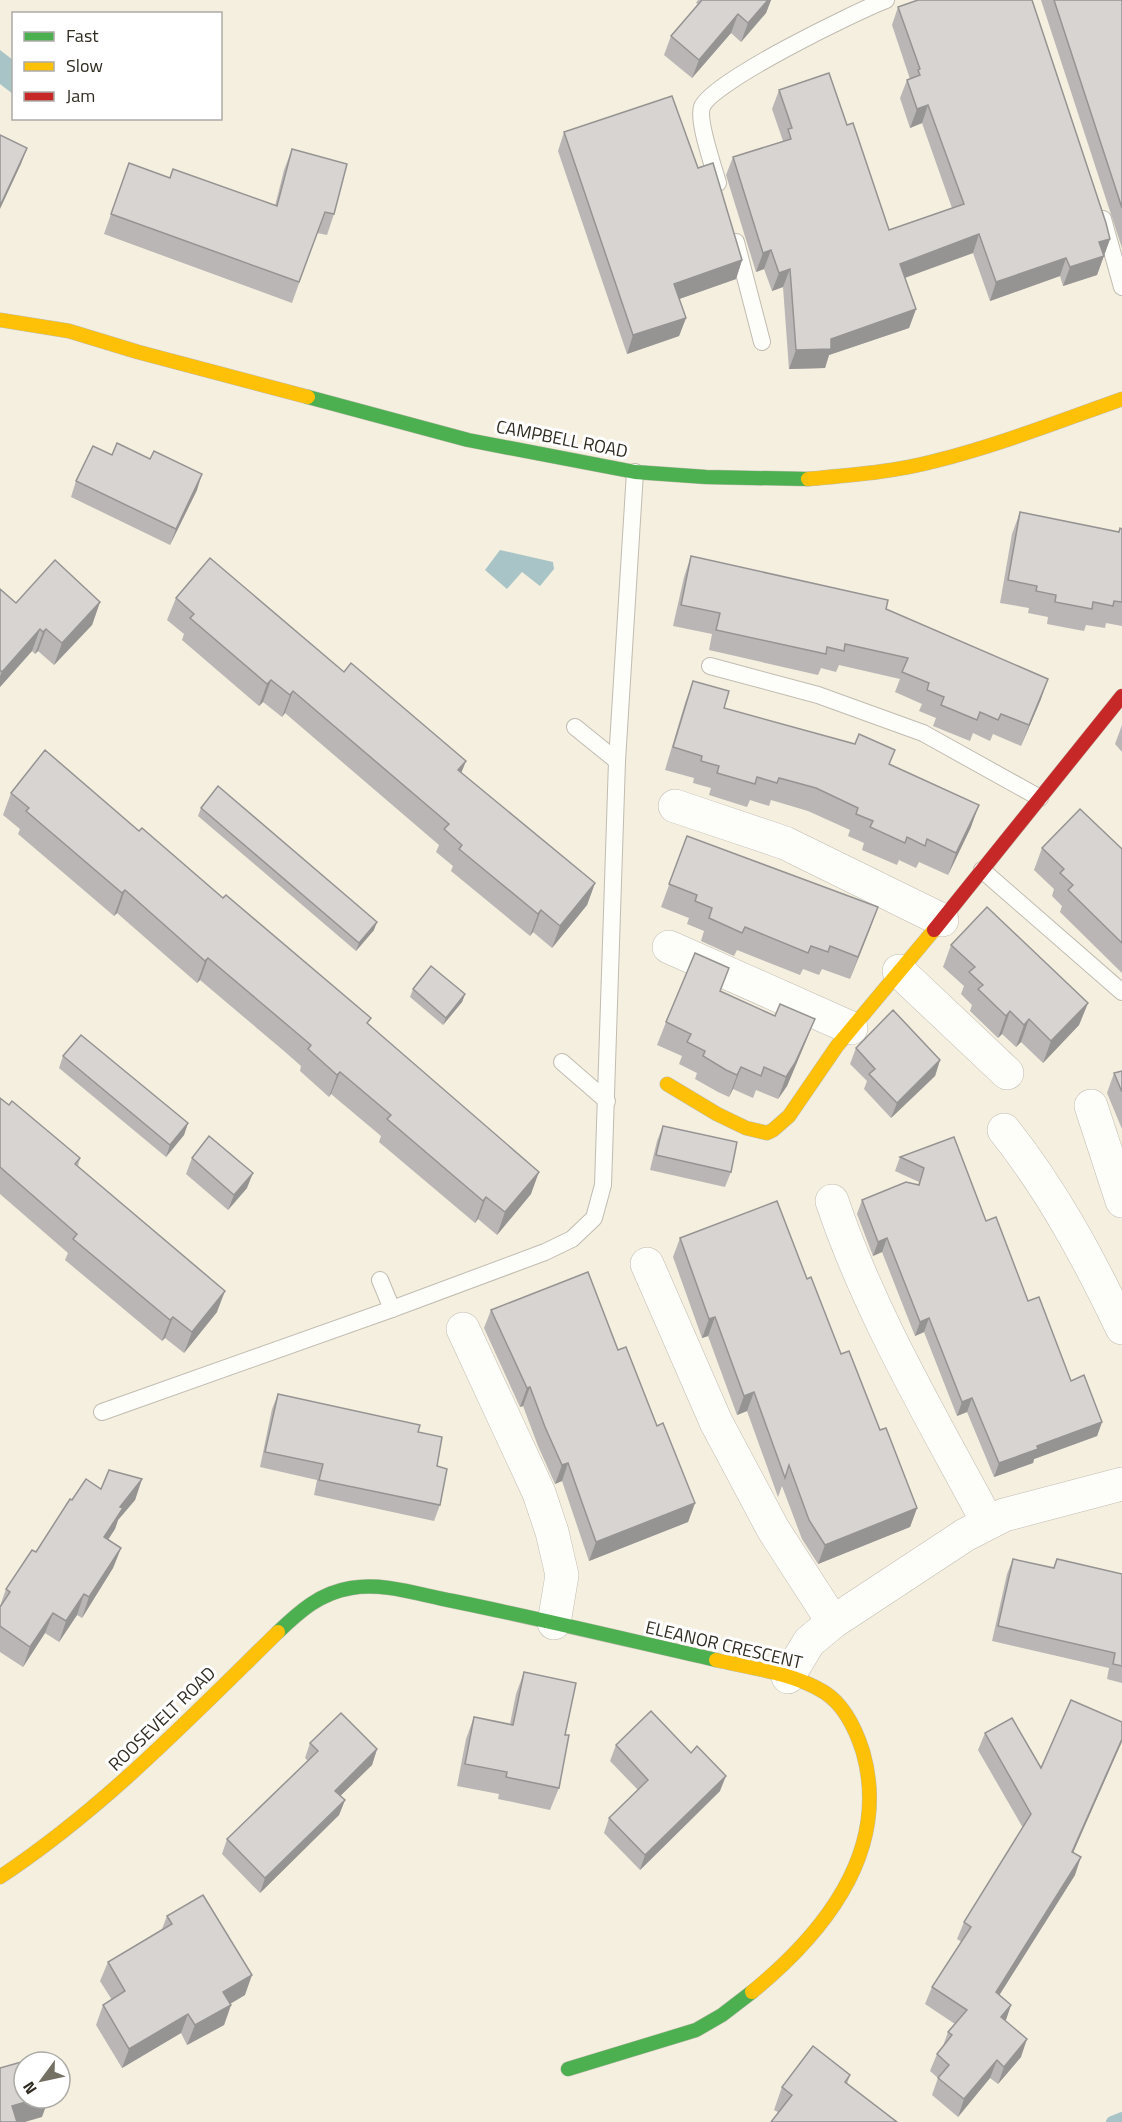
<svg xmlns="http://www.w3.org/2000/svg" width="1122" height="2122" font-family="'Titillium Web',sans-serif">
  <rect width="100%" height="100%" fill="#f4efdf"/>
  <g fill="#a8c4c7">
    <polygon points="0,50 13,60 13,94 0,84"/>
    <polygon points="500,550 553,562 554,569 540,586 522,572 507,589 485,570"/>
  </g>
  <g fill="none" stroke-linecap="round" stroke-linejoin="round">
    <polyline stroke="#a8c4c7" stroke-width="12" points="1112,2122 1122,2118"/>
    <g stroke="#c0bcb0" stroke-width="18">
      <g id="lane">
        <path d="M 718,183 C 714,168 697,121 702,107 C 711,82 857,11 886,0"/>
        <polyline points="1103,219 1122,287"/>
        <polyline points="736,242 762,342"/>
        <polyline points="710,666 818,695 923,733 1040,798"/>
        <polyline points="575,727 617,761"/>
        <polyline points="982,870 1122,992"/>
        <polyline points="562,1062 607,1101"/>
        <polyline points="380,1280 392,1309"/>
        <polyline points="102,1412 392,1309 545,1252 572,1239 594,1218 603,1185 617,761 635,472"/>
      </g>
    </g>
    <g stroke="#c0bcb0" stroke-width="34">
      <g id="street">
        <polyline points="675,806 785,843 942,920"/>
        <polyline points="669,947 851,1028"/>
        <polyline points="899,971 1007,1073"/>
        <polyline points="1091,1106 1122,1201"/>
        <path d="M 1004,1130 C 1052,1190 1089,1259 1122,1328"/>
        <path d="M 832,1201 C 870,1314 932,1418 988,1523"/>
        <polyline points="647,1264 716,1422 773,1529 833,1622"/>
        <polyline points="463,1329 539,1493 552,1532 562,1575 554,1623"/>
        <polyline points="788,1677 809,1642 833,1622 965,1535 1004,1515 1122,1484"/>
      </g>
    </g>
    <g stroke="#c0bcb0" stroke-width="15">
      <g id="fast">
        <polyline points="308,397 468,440 635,472 706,477 808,479"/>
        <path d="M 278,1632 C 300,1611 320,1593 351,1588 C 384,1582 420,1595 453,1601 C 541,1619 628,1640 716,1660"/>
        <polyline points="568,2069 696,2030 722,2015 752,1992"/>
      </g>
    </g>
    <g stroke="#c0bcb0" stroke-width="15">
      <g id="slow">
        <polyline points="0,320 69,331 138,352 308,397"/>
        <path d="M 808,479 C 851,475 894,472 935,461 C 999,445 1060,421 1122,399"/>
        <polyline points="667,1084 717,1114 746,1128 767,1133 773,1130 789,1116 837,1046 934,930"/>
        <path d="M 716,1660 C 751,1668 793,1673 824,1692 C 845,1705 856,1730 863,1752 C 891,1851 824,1933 752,1992"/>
        <path d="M 0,1877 C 104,1808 189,1719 278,1632"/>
      </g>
    </g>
    <g stroke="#c0bcb0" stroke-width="15">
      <polyline id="jam" points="934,930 1122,696"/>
    </g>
    <use href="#lane" stroke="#fdfdfa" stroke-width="16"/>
    <use href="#street" stroke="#fdfdfa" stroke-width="33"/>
    <use href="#fast" stroke="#4caf50" stroke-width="14"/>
    <use href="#slow" stroke="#ffc107" stroke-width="14"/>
    <use href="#jam" stroke="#c62828" stroke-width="14"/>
  </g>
  <g fill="#b9b6b5">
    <polygon points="698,0 771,0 766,13 741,42 731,33 692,78 664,55 671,36 698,4 696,3"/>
    <polygon points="1041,0 1122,0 1122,248"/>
    <polygon points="898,7 1110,239 1097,275 1063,286 1060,276 990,301 973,253 905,278 916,309 909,328 829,355 825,368 789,369 783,287 772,291 764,269 756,272 726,175 733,157 783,141 772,109 779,90 847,125 889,230 952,208 922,123 910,128 900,98 907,80 910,79 892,25"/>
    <polygon points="564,132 698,168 742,260 736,279 679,299 686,318 679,336 627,354 558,151"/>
    <polygon points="292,149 334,214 327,235 317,233 292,303 104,234 129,163 170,178 275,206 284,170"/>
    <polygon points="112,455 197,490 170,545 71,497 76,481"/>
    <polygon points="1020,512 1119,532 1120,528 1122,529 1122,626 1106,623 1105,628 1086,625 1084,631 1047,624 1048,617 1028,613 1029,608 1000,603 1012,534"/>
    <polygon points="691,556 886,609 1041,699 1021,746 993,734 990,741 973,733 970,741 933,726 936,718 919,711 922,704 895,692 900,679 839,665 836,672 821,668 818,675 709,650 712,634 673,626 684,577"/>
    <polygon points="0,589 16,603 100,602 92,625 54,665 38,651 35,654 32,651 0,687"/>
    <polygon points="176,598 344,672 466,761 461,773 595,883 587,905 552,948 533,932 530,936 451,871 453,866 436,852 439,845 285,713 282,717 263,702 259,706 182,640 184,634 167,620"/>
    <polygon points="693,681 724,708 890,764 971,827 948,875 919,862 916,868 899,860 897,865 862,850 864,843 848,836 850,830 808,811 771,800 769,806 750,800 747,807 709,795 711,788 693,783 694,778 665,770 685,703"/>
    <polygon points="1122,725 1122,752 1115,744"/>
    <polygon points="11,793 139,831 369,1025 531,1194 497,1235 478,1219 475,1223 379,1142 381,1136 331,1094 329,1097 300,1071 301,1066 284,1051 200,980 197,983 117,913 114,916 18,834 20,829 3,815"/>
    <polygon points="201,808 374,930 356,951 198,816"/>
    <polygon points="687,836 878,907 850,979 822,969 819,975 803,969 800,975 737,950 734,956 701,941 704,931 687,924 689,918 661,907"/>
    <polygon points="1042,848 1122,849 1122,973 1060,912 1062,906 1052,896 1054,889 1034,870"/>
    <polygon points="951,945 1088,1003 1079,1025 1043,1063 1021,1042 1016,1047 1002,1034 998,1038 970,1011 972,1005 961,994 964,986 943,967"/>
    <polygon points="413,989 465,994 462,1002 443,1025 410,997"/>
    <polygon points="720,991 806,1041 787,1086 778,1099 756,1090 753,1098 733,1089 729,1097 718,1092 695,1079 697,1073 679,1064 682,1056 657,1045 666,1022"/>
    <polygon points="856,1048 940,1060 935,1076 891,1118 864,1089 867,1081 850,1064"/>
    <polygon points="63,1056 188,1123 184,1135 166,1157 59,1068"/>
    <polygon points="1122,1071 1122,1129 1107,1093 1114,1073"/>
    <polygon points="0,1098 80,1158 78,1166 217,1312 184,1353 165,1338 162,1341 65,1260 68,1253 0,1194"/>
    <polygon points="663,1126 731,1172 725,1187 650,1170 657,1141"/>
    <polygon points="954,1137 986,1221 1028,1301 1071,1381 1102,1422 1097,1436 1034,1459 1033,1463 994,1477 967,1412 957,1416 924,1332 915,1336 882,1252 873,1256 857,1214 862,1200 918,1185 919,1182 895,1171 900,1157"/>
    <polygon points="192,1158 247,1188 228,1210 186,1174"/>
    <polygon points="680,1238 807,1279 841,1354 880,1430 917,1508 910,1527 818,1564 802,1539 782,1486 778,1497 747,1411 737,1415 708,1336 702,1338 673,1257"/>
    <polygon points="491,1310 618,1350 695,1503 688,1522 589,1561 562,1481 555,1484 538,1446 523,1406 520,1407 484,1328"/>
    <polygon points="278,1394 418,1432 437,1466 440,1505 434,1521 314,1495 317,1480 260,1467 272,1409"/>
    <polygon points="142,1479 135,1500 118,1520 115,1529 108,1540 121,1548 113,1568 82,1618 77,1615 59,1642 45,1633 23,1667 0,1652 0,1606 6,1589 36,1552 72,1500 101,1489"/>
    <polygon points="1013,1559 1053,1568 1057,1559 1122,1574 1122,1683 1107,1679 1109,1668 992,1641 1007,1574"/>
    <polygon points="524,1672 565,1735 559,1788 550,1810 498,1799 499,1794 457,1786 466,1739 474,1717 510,1724 516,1694"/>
    <polygon points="1122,1722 1122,1742 1073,1852 1075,1875 999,1995 1011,2005 1005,2021 1021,2057 998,2084 990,2078 958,2117 932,2095 938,2078 930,2071 937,2054 943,2046 948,2032 955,2024 925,2004 932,1987 962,1942 957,1939 964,1922 1023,1828 978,1750 985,1733 1041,1768"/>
    <polygon points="310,1743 377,1749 372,1765 340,1796 345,1800 339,1815 260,1893 222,1854 227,1839 308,1761 305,1758"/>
    <polygon points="616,1745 720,1791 640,1870 604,1833 609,1818 638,1790 610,1761"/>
    <polygon points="167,1916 245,1995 230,2004 231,2005 224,2025 187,2045 181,2033 122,2068 96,2025 103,2005 112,2000 100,1981 108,1962 162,1929"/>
    <polygon points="850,2075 847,2084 778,2112 774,2110 782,2087"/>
  </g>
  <g fill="#969493">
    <polygon points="765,0 771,0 766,13 741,42 748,23"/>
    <polygon points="738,14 731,33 692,78 699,60"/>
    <polygon points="928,105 922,123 910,128 917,109"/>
    <polygon points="27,148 21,164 0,209 0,206"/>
    <polygon points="979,234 973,253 893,282 900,264"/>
    <polygon points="1110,239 1097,275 1063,286 1070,267 1099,242"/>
    <polygon points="771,250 764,269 756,272 763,253"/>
    <polygon points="1066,258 1060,276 990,301 996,282"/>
    <polygon points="742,260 736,279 668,303 674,284"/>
    <polygon points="790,269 783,287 772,291 779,273"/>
    <polygon points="916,309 909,328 829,355 825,368 789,369 796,350"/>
    <polygon points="686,318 679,336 627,354 633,335"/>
    <polygon points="202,474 197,490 170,545 176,529"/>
    <polygon points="100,602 92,625 54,665 62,643"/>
    <polygon points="40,629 32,651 0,687 0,676 2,672"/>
    <polygon points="46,629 38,651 35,654 43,632"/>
    <polygon points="1048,679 1041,699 1021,746 1029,725"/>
    <polygon points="271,680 263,702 259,706 267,684"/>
    <polygon points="293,691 285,713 282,717 290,695"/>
    <polygon points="466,761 457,783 458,770"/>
    <polygon points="979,805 971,827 948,875 956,853"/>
    <polygon points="595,883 587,905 552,948 560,926"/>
    <polygon points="125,890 117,913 114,916 122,893"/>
    <polygon points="878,907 870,929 850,979 858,957"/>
    <polygon points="541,910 533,932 530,936 538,914"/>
    <polygon points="377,922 374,930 356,951 359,943"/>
    <polygon points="208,958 200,980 197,983 205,961"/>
    <polygon points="465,994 462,1002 443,1025 446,1018"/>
    <polygon points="1088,1003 1079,1025 1043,1063 1051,1041"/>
    <polygon points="1010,1011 1002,1034 998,1038 1006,1016"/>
    <polygon points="815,1019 806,1041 787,1086 778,1099 786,1077"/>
    <polygon points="1029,1019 1021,1042 1016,1047 1024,1025"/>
    <polygon points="940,1060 935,1076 891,1118 897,1103"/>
    <polygon points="741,1067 733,1089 729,1097 737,1075"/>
    <polygon points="340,1072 331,1094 329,1097 337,1075"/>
    <polygon points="188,1123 184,1135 166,1157 170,1145"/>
    <polygon points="539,1172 531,1194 497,1235 505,1212"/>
    <polygon points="253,1173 247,1188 228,1210 234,1195"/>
    <polygon points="486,1197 478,1219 475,1223 483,1201"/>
    <polygon points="887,1238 882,1252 873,1256 878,1242"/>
    <polygon points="225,1291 217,1312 184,1353 192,1332"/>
    <polygon points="173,1317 165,1338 162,1341 170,1320"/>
    <polygon points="715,1317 708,1336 702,1338 709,1319"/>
    <polygon points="929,1318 924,1332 915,1336 920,1322"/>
    <polygon points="530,1387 523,1406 520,1407 527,1388"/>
    <polygon points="754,1392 747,1411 737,1415 744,1396"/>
    <polygon points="972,1398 967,1412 957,1416 962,1402"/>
    <polygon points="1102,1422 1097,1436 1034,1459 1033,1463 994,1477 999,1463 1037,1446"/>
    <polygon points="568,1463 562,1481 555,1484 562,1465"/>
    <polygon points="142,1479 135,1500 118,1520 115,1529 96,1557 104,1537 120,1507"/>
    <polygon points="695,1503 688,1522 589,1561 596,1542"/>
    <polygon points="917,1508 910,1527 818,1564 825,1545"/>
    <polygon points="121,1548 113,1568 82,1618 89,1597"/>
    <polygon points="84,1594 77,1615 59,1642 66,1621"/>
    <polygon points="53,1613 45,1633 23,1667 30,1647"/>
    <polygon points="1122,1739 1122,1741 1066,1869 1072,1852"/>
    <polygon points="377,1749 372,1765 330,1806 335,1791"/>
    <polygon points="726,1776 720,1791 640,1870 645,1855"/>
    <polygon points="345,1800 339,1815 260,1893 265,1878"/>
    <polygon points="1081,1857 1075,1875 990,2010 996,1992"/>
    <polygon points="252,1975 245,1995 216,2012 223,1992"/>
    <polygon points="231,2005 224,2025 187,2045 195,2025"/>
    <polygon points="1011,2005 1005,2023 1001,2017"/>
    <polygon points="188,2014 181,2033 122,2068 129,2049"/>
    <polygon points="1027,2039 1021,2057 998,2084 1004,2067"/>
    <polygon points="997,2060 990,2078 958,2117 964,2099"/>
    <polygon points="39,2098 49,2098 42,2117 25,2122 6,2122 12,2106"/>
  </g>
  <g fill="#d7d4d2" stroke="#969493" stroke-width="1.5">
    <polygon points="702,0 768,0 748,23 738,14 699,60 671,36"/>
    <polygon points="918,0 1032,0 1106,223 1110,239 1099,242 1104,256 1070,267 1066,258 996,282 979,234 900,264 916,309 831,339 831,349 796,350 790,269 779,273 771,250 763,253 733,157 791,139 788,129 792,128 779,90 829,73 847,125 853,123 889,230 964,204 928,105 917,109 907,80 920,75 918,70 920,69 898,7"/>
    <polygon points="1054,0 1122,0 1122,208"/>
    <polygon points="672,96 698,168 713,163 742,260 674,284 686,318 633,335 564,132"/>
    <polygon points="0,135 27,148 0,206"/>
    <polygon points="292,149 347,164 334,214 325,212 299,282 111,214 129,163 170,178 173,169 277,206"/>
    <polygon points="117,443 150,459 154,451 202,474 176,529 76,481 93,446 112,455"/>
    <polygon points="1020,512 1119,532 1120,528 1122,529 1122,602 1114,601 1113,606 1093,602 1092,609 1055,602 1056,595 1036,591 1037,586 1008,580"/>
    <polygon points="691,556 888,600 886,609 1048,679 1029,725 1001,714 998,720 980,712 977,720 941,705 944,697 927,690 929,683 902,672 908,658 845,644 844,651 827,647 826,654 716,630 720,613 681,605"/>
    <polygon points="210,558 344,672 351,663 466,761 458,770 595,883 560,926 541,910 538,914 459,849 462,845 444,829 449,824 293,691 290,695 271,680 267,684 190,618 194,614 176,598"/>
    <polygon points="55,560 100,602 62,643 46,629 43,632 40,629 2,672 0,670 0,589 16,603"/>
    <polygon points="693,681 729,691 724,708 855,744 859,734 895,750 889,764 979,805 956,853 927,839 925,846 907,837 905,843 870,827 873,821 856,814 858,808 816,788 779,778 777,783 757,777 755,784 717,773 719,766 701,761 702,756 673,747"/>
    <polygon points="45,750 139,831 142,828 223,898 226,895 371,1018 367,1023 539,1172 505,1212 486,1197 483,1201 387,1119 391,1115 340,1072 337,1075 308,1049 311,1045 292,1029 208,958 205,961 125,890 122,893 26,811 29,808 11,793"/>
    <polygon points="218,786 377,922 359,943 201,808"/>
    <polygon points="1080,809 1122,849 1122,943 1068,890 1073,885 1060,873 1064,869 1042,848"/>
    <polygon points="687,836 878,907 858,957 830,946 828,952 811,946 808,953 745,927 742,933 709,918 712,908 695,901 697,895 669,884"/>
    <polygon points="987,907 1088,1003 1051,1041 1029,1019 1024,1025 1010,1011 1006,1016 978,989 983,985 969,972 975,967 951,945"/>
    <polygon points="695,953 729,968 720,991 775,1016 780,1004 815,1019 795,1063 786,1077 764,1067 761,1076 741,1067 737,1075 726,1070 703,1056 705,1051 687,1042 691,1034 666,1022"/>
    <polygon points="431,966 465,994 446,1018 413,989"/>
    <polygon points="893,1010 940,1060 897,1103 869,1074 875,1069 856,1048"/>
    <polygon points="81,1035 188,1123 170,1145 63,1056"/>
    <polygon points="1122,1071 1122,1092 1114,1073"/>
    <polygon points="0,1098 9,1105 12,1101 80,1158 75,1164 225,1291 192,1332 173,1317 170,1320 73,1239 77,1234 0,1167"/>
    <polygon points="663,1126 737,1142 731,1172 656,1155"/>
    <polygon points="209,1136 253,1173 234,1195 192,1158"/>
    <polygon points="954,1137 986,1221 996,1217 1028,1301 1039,1297 1071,1381 1084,1375 1102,1422 1037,1446 1038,1449 999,1463 972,1398 962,1402 929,1318 920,1322 887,1238 878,1242 862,1200 906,1182 919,1185 924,1168 900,1157"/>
    <polygon points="777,1201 807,1279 811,1277 841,1354 849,1351 880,1430 886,1428 917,1508 825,1545 809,1520 789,1465 785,1478 754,1392 744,1396 715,1317 709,1319 680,1238"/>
    <polygon points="588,1272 618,1350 626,1347 657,1426 663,1423 695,1503 596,1542 568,1463 562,1465 545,1427 530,1387 527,1388 491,1310"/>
    <polygon points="278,1394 420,1425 418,1432 442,1437 437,1466 447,1469 440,1505 319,1480 323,1464 265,1452"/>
    <polygon points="109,1470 142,1479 120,1507 123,1508 104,1537 121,1548 89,1597 84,1594 66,1621 53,1613 30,1647 0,1626 0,1607 10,1592 6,1589 32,1550 36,1552 70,1499 72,1500 86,1479 101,1489"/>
    <polygon points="1013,1559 1054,1568 1057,1559 1122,1574 1122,1666 1113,1664 1115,1653 998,1626"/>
    <polygon points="524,1672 576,1683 565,1735 569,1735 559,1788 506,1777 507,1772 465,1764 474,1717 513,1725"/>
    <polygon points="1071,1700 1122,1722 1122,1739 1072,1852 1081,1857 996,1992 1011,2005 1001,2017 1027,2039 1004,2067 997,2060 964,2099 938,2078 949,2065 937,2054 952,2035 948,2032 967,2010 932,1987 971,1927 964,1922 1031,1814 985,1733 1012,1718 1041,1768"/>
    <polygon points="651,1711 691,1753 697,1746 726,1776 645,1855 609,1818 648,1780 616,1745"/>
    <polygon points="341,1713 377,1749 335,1791 345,1800 265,1878 227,1839 318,1751 310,1743"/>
    <polygon points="203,1895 252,1975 223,1992 231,2005 195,2025 188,2014 129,2049 103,2005 125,1991 108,1962 172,1924 167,1916"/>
    <polygon points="813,2046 850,2075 845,2082 897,2122 771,2122 792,2095 782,2087"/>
    <polygon points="39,2057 40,2062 24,2062 24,2098 39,2098 12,2106 17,2122 0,2122 0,2068"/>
  </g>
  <g text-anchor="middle" stroke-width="6" stroke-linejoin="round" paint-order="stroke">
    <g font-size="18" fill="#302c21" stroke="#fff">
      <text transform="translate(562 439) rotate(11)" y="6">CAMPBELL ROAD</text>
      <text transform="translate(724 1645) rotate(13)" y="6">ELEANOR CRESCENT</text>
      <text transform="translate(162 1719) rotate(-44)" y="6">ROOSEVELT ROAD</text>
    </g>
  </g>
  <rect x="12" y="12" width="210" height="108" fill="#ffffff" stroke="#acaba6" stroke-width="1.5"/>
  <rect x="24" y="32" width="30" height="9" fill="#4caf50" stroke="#acaba6" stroke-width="1.5"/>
  <text x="66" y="42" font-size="18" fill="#302c21">Fast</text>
  <rect x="24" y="62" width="30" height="9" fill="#ffc107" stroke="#acaba6" stroke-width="1.5"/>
  <text x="66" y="72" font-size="18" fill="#302c21">Slow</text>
  <rect x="24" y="92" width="30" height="9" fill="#c62828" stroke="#acaba6" stroke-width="1.5"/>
  <text x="66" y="102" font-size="18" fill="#302c21">Jam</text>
  <g transform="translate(42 2080) rotate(237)"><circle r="28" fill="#ffffff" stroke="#acaba6" stroke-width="1.5"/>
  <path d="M0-4.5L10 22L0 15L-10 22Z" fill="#757064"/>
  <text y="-9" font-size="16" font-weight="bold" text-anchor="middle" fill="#302c21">N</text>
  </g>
</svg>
